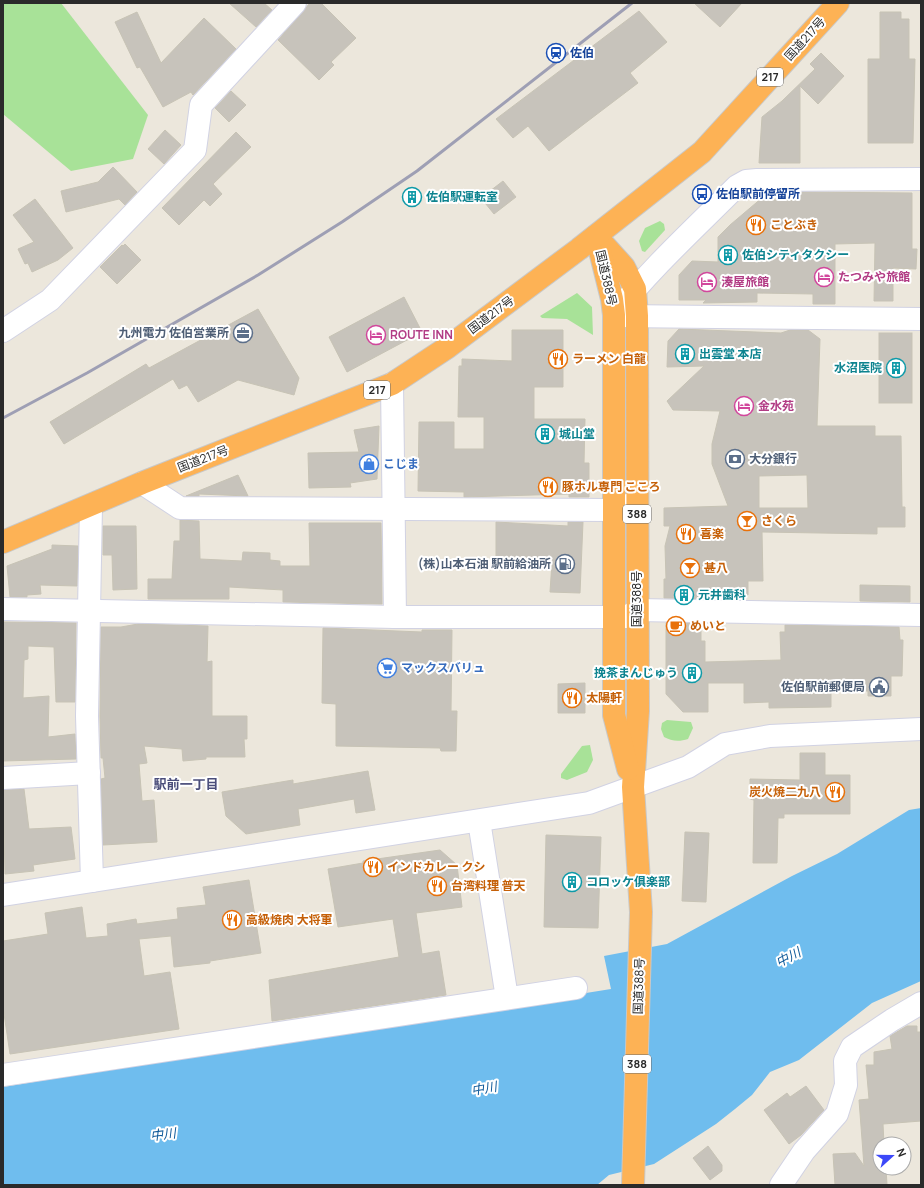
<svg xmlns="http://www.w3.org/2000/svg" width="924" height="1188" font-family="Manrope,'Noto Sans JP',sans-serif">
  <rect width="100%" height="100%" fill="#ece7dc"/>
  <g fill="#a8e298">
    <polygon points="3,3 61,3 148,115 133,159 71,171 3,114"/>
    <polygon points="660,221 664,224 665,230 645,252 642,251 639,241 645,228"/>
    <polygon points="577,293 592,307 593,335 567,319 542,318 540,316"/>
    <polygon points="627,540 629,543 628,609 625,609 625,542"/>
    <path d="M 667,720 L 691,722 L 693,728 L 688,739 C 679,742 671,741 664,737 L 661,729 L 662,723 Z"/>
    <polygon points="590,745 593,760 587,772 567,780 561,778 561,774 582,746"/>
  </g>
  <polygon fill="#6fbdee" points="921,808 921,981 872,1003 799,1060 770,1072 752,1095 735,1109 716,1124 654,1164 609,1175 597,1185 3,1185 3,1087 611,989 604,956 667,944 792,876 837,854 909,810"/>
  <g fill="#c7c3bb" stroke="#c7c3b5" fill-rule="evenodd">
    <polygon points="229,3 264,3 272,10 256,27"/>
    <polygon points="310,3 321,3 356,38 331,62 334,65 319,80 278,40"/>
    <polygon points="694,3 742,3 720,27"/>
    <polygon points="639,11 667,42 630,73 638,83 584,124 549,151 528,126 513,138 496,119"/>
    <polygon points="137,12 161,63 204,18 236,49 193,95 191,92 163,107 140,67 137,68 115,22"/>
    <polygon points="880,12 901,12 901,19 909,19 909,59 915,59 913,143 868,143 868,59 880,59"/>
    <polygon points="821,53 844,76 818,104 800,86 800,163 759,163 762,117 782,101 815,69 810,64"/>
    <polygon points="231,91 246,105 229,122 215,108"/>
    <polygon points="165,130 181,145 164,164 148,149"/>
    <polygon points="236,132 251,147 213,184 222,194 210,206 204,200 179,225 162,208"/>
    <polygon points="113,167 137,192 125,205 119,199 66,212 61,191 98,182"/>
    <polygon points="503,181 516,197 494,214 481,198"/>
    <polygon points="796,192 912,193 912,249 917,249 916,269 893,268 893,301 874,301 875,243 835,244 835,304 813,304 813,294 757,293 757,302 703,303 706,300 679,300 679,275 692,261 718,262 718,237 730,225 763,197 768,200 796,200"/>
    <polygon points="35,199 73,248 58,260 32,272 28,263 25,264 18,249 34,242 13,215"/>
    <polygon points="125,244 141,260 117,284 100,267 122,245 123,246"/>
    <polygon points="404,297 422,332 347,372 329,337"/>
    <polygon points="258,309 299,378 294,395 238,380 198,402 187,385 179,389 173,379 64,444 50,422 146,364 149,368"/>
    <path d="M 679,329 L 781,333 L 790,330 L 808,330 L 820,339 L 817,426 L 875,426 L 875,436 L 901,436 L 902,507 L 905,507 L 905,527 L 877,527 L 877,534 L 762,532 L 763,581 L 748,581 L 748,595 L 704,595 L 704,599 L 664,598 L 664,579 L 666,579 L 665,546 L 670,526 L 664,526 L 664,508 L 728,506 L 712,464 L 712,444 L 720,411 L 673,410 L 667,401 L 704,366 L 667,367 L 668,341 ZM 807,475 L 808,508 L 759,508 L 759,476 Z"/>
    <polygon points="512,330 563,330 563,387 534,387 534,419 585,419 584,463 589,463 589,497 569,497 569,494 464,497 464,492 418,491 419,422 454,422 454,449 484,449 484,417 458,417 459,366 462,366 462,359 512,361"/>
    <rect x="879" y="333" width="33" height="70"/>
    <polygon points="379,426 377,479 350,483 351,487 309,488 308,453 359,452 354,430"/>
    <polygon points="238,475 248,496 199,494 199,496 186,496"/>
    <polygon points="180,520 199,521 200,559 242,561 243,552 270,553 270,560 280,561 280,566 310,566 309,523 381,523 382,604 283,602 283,590 229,587 229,599 148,599 148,579 172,579 174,541 180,541"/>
    <polygon points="496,522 568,526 568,522 583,522 580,593 550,592 552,562 496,563"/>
    <polygon points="103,526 136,526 137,589 113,590 112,555 103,555"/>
    <polygon points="52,545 78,546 77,586 40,585 41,594 27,595 27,597 10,597 7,566 52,549"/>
    <polygon points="860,585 910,586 910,602 860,601"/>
    <polygon points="3,622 76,623 75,702 56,702 54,647 28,646 28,659 24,660 23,698 49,696 48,737 75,734 76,759 3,761"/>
    <polygon points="666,623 701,624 701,641 705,641 705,662 781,660 780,632 785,632 785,625 899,627 900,640 903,640 902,676 891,676 891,696 868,696 868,691 831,691 831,707 769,708 769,702 744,703 744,683 708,683 708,712 683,712 666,694"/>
    <polygon points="138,624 208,626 207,662 212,661 212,716 247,716 247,739 244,739 245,757 206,757 206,759 183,761 182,749 144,746 147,763 139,764 142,801 154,800 157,842 103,845 101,779 105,778 103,758 101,758 100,716 101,627 121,627"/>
    <polygon points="323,628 422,632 422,630 452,630 451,711 457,711 456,751 441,751 440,748 336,746 336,704 322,703"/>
    <polygon points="585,683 585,713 558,713 558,684"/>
    <polygon points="800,753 825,753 825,775 850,775 850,814 784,814 784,818 778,818 777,863 753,863 754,800 750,799 750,779 800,780"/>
    <polygon points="368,771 375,810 356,813 354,799 298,809 300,825 246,834 226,816 222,792 293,780 293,784"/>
    <polygon points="24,789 29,829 71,827 75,859 33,865 34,871 5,874 3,790"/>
    <polygon points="685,832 709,833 706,902 682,901"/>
    <polygon points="546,835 601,837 598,928 544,927"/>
    <polygon points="440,850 457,865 462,907 416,913 422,954 439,951 446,995 272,1021 269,980 399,957 393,919 338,927 328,869 363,863 363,861"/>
    <polygon points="249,880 261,953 210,961 210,963 174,967 171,936 139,939 144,976 170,972 179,1029 10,1054 3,1007 3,941 48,934 45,913 82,907 86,938 108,936 107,924 136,919 137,924 178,919 177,908 206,905 203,887"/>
    <polygon points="907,1026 917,1026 917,1032 921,1032 921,1121 883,1124 884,1144 880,1144 880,1168 886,1168 887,1185 835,1185 833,1154 855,1153 864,1166 859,1100 869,1099 866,1065 874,1065 874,1052 892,1049 890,1036"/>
    <polygon points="806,1086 824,1110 801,1135 789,1144 764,1110 787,1093 790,1097"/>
    <polygon points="708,1146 722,1165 722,1171 710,1180 693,1158"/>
  </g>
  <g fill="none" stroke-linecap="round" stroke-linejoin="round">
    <g stroke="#d1d2e3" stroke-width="24">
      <g id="minor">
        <path d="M 614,315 C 650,269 695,228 737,186 L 746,181 L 757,180 L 921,179"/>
        <polyline points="619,316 921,319"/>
        <polyline points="3,331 50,300 195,150 201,105 295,3"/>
        <polyline points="392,384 395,617"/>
        <polyline points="142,483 180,508 614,510 637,502"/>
        <polyline points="91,506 87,716 92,881"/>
        <polyline points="3,609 395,617 627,617 637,610 921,615"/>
        <polyline points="3,778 89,773"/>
        <polyline points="479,821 507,998"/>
        <polyline points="3,895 589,803 688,767 725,744 770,736 921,729"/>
        <polyline points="3,1075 576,988"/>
        <polyline points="781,1185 804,1151 837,1114 846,1085 845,1061 852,1047 892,1020 921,1003"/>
      </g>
    </g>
    <g stroke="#c8c8c8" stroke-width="24">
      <g id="highway">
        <polyline points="596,236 624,267 635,289 637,316 638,711 633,787 641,912 633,1185"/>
        <polyline points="597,239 612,299 614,315 614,715 628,769"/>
        <polyline points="3,542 142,483 392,384 448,347 579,249 702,152 838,3"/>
      </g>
    </g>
    <use href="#minor" stroke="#fff" stroke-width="22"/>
    <use href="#highway" stroke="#fdb255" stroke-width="22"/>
    <polyline stroke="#9e9fb4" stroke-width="3" points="3,418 87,373 258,275 342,222 417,171 632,3"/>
  </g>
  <defs>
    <g id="station-ring" transform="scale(1)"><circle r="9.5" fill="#fff" stroke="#1a4fb4" stroke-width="1.5"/><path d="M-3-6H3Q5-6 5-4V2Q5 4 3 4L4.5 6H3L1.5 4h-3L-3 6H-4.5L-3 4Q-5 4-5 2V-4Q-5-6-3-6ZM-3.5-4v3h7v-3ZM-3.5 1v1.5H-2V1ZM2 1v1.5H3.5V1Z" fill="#1a4fb4"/></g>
    <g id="bus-ring" transform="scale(1)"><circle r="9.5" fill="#fff" stroke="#1a4fb4" stroke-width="1.5"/><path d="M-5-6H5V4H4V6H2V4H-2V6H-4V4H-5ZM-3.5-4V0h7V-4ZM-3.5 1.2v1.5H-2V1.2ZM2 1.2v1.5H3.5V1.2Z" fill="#1a4fb4"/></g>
    <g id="building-ring" transform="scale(1)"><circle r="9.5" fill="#fff" stroke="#0f9aa8" stroke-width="1.5"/><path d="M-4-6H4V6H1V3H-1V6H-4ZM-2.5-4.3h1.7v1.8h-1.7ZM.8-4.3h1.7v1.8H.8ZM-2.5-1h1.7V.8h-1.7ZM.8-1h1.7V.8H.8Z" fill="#0f9aa8"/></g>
    <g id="restaurant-ring" transform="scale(1)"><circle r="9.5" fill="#fff" stroke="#e8710a" stroke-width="1.5"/><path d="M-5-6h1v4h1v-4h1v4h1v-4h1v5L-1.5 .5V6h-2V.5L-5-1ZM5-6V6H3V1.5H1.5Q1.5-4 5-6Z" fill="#e8710a"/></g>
    <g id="hotel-ring" transform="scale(1)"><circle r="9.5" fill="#fff" stroke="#d1479c" stroke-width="1.5"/><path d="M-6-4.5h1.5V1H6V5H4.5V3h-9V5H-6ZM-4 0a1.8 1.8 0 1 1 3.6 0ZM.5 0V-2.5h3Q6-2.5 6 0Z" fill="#d1479c"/></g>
    <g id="office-ring" transform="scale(1)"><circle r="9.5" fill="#fff" stroke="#5c6f8a" stroke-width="1.5"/><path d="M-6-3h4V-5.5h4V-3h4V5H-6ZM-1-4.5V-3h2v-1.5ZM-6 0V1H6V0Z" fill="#5c6f8a"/></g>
    <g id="bank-ring" transform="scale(1)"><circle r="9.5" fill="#fff" stroke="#5c6f8a" stroke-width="1.5"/><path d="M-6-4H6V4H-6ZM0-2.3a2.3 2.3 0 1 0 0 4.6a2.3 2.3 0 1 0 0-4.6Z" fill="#5c6f8a"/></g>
    <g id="shop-ring" transform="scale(1)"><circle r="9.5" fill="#fff" stroke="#3f7fe0" stroke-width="1.5"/><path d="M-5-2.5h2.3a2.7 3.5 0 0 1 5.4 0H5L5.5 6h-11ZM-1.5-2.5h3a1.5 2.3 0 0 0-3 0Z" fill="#3f7fe0"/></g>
    <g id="bar-ring" transform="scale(1)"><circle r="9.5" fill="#fff" stroke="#e8710a" stroke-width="1.5"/><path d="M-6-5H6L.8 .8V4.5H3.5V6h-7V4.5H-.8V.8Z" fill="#e8710a"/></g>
    <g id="fuel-ring" transform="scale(1)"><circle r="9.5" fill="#fff" stroke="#5c6f8a" stroke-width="1.5"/><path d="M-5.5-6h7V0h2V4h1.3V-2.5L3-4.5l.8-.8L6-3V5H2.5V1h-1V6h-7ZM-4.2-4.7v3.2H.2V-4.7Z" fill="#5c6f8a"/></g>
    <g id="cafe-ring" transform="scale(1)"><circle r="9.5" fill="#fff" stroke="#e8710a" stroke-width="1.5"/><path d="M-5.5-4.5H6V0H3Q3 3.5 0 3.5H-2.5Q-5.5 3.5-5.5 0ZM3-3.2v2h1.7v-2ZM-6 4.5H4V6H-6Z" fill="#e8710a"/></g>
    <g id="supermarket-ring" transform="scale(1)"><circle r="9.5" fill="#fff" stroke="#3f7fe0" stroke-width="1.5"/><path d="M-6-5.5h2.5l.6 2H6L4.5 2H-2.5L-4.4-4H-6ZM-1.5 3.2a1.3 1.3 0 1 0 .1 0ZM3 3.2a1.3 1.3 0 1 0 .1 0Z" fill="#3f7fe0"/></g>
    <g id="civic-ring" transform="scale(1)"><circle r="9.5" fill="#fff" stroke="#5c6f8a" stroke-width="1.5"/><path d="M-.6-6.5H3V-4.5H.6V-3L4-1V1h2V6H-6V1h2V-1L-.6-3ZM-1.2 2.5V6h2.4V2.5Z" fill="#5c6f8a"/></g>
  </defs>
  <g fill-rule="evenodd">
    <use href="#station-ring" x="556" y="53"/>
    <use href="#bus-ring" x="702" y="194"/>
    <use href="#building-ring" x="412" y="197"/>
    <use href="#restaurant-ring" x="756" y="225"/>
    <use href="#building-ring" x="728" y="255"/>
    <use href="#hotel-ring" x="824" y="277"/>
    <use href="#hotel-ring" x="707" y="282"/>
    <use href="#office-ring" x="243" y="333"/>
    <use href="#hotel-ring" x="376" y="335"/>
    <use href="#building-ring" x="685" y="354"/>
    <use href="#restaurant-ring" x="558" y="359"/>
    <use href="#building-ring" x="896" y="368"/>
    <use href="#hotel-ring" x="744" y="406"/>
    <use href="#building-ring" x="545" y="434"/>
    <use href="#bank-ring" x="735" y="459"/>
    <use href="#shop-ring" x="369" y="464"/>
    <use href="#restaurant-ring" x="548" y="487"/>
    <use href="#bar-ring" x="747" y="521"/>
    <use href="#restaurant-ring" x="686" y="534"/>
    <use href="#fuel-ring" x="565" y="564"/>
    <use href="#bar-ring" x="690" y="568"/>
    <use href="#building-ring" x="684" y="595"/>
    <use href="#cafe-ring" x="676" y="626"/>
    <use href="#supermarket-ring" x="387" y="668"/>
    <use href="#building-ring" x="692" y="673"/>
    <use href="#civic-ring" x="879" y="687"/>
    <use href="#restaurant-ring" x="572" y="698"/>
    <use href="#restaurant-ring" x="835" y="792"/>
    <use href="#restaurant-ring" x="373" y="867"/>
    <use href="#building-ring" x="572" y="882"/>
    <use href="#restaurant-ring" x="437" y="886"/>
    <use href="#restaurant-ring" x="232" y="920"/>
  </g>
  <g text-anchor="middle" stroke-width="4" stroke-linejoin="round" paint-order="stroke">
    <g fill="#fff" stroke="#6a6a6a" stroke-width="1">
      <rect x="757" y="68" width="26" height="18" rx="3"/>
      <rect x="364" y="381" width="26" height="18" rx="3"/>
      <rect x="623" y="505" width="28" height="18" rx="3"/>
      <rect x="623" y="1055" width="28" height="18" rx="3"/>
    </g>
    <g font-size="11" font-weight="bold" fill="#2a2a2a">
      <text x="770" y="81">217</text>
      <text x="377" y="394">217</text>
      <text x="637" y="518">388</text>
      <text x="637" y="1068">388</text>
    </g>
    <g font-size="12" fill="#2a2a2a" stroke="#fff">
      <text transform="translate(805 39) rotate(-48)" y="4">国道217号</text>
      <text transform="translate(606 278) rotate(77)" y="4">国道388号</text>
      <text transform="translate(491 315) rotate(-37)" y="4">国道217号</text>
      <text transform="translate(203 459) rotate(-21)" y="4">国道217号</text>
      <text transform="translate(637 599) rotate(-90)" y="4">国道388号</text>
      <text transform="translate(639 986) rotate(-88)" y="4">国道388号</text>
    </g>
    <g font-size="12" font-weight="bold" fill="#164399" stroke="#fff" text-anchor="start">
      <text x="570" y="57">佐伯</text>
      <text x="716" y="198">佐伯駅前停留所</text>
    </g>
    <g font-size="12" font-weight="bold" fill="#0d838f" stroke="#fff" text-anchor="start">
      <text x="426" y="201">佐伯駅運転室</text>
      <text x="742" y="259">佐伯シティタクシー</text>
      <text x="699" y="358">出雲堂 本店</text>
      <text x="882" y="372" text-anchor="end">水沼医院</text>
      <text x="559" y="438">城山堂</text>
      <text x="698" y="599">元井歯科</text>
      <text x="678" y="677" text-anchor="end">挽茶まんじゅう</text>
      <text x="586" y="886">コロッケ俱楽部</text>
    </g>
    <g font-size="12" font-weight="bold" fill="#c56008" stroke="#fff" text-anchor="start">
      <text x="770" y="229">ことぶき</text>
      <text x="572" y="363">ラーメン 白龍</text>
      <text x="562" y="491">豚ホル専門 こころ</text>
      <text x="761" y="525">さくら</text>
      <text x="700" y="538">喜楽</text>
      <text x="704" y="572">甚八</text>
      <text x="690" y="630">めいと</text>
      <text x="586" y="702">太陽軒</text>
      <text x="821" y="796" text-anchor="end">炭火焼二九八</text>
      <text x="387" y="871">インドカレー クシ</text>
      <text x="451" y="890">台湾料理 普天</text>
      <text x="246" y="924">高級焼肉 大将軍</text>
    </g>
    <g font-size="12" font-weight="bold" fill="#b23c85" stroke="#fff" text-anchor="start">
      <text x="838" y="281">たつみや旅館</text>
      <text x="721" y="286">湊屋旅館</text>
      <text x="390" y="339">ROUTE INN</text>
      <text x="758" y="410">金水苑</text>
    </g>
    <g font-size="12" font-weight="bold" fill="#4e5e75" stroke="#fff" text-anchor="end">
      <text x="229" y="337">九州電力 佐伯営業所</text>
      <text x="749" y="463" text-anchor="start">大分銀行</text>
      <text x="551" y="568">(株)山本石油 駅前給油所</text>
      <text x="865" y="691">佐伯駅前郵便局</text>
    </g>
    <g font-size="12" font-weight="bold" fill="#366cbe" stroke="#fff" text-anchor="start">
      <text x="383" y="468">こじま</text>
      <text x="401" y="672">マックスバリュ</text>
    </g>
    <g font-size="13" font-weight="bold" fill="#4a4d7a" stroke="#fff">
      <text x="186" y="789">駅前一丁目</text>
    </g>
    <g font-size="13" font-style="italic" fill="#0e5999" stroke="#fff">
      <text transform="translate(788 957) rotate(-28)" y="5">中川</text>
      <text transform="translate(484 1088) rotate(-10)" y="5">中川</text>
      <text transform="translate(163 1134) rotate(-7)" y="5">中川</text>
    </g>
  </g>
  <rect width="924" height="1188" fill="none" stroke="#2a2a2a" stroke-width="8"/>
  <g transform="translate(892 1156) rotate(69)"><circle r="19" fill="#ffffff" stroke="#aaaaaa"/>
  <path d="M0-3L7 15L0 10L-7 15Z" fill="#3c48f9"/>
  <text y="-6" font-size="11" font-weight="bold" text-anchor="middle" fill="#2a2a2a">N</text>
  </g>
</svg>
